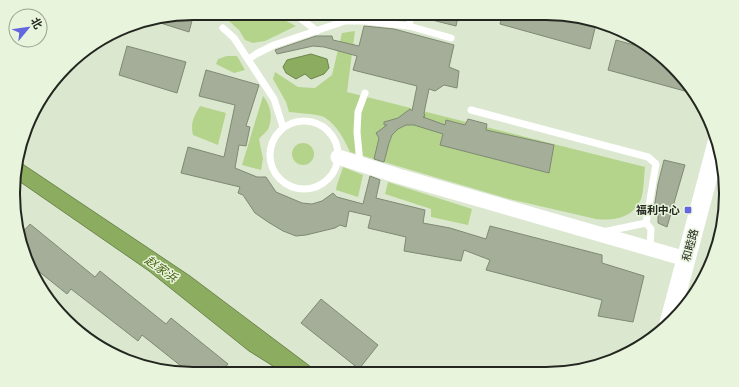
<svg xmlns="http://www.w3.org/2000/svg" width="739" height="387" font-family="Raleway,'Noto Sans SC',sans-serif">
  <rect width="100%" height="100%" fill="#dce7d0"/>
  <g fill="#b4d48b">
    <polygon points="220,13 271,13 296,26 265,41 253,43 245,40 239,30"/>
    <path d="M 355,31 L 347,92 L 645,167 C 644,175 644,191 641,199 C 633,218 614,221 596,219 L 509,199 L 350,152 C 344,139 337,125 324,117 C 318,114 296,113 289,112 L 286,102 L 273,79 L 275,72 L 298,87 L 315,88 L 332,75 L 342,33 Z"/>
    <polygon points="227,56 237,56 245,70 234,73 216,64 218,59"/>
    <path d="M 263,96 C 270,105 273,115 269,127 C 268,131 262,135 259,139 L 263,159 L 261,170 L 242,165 Z"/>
    <path d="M 200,106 L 226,113 L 218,145 L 193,135 C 190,123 194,116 200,106 Z"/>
    <circle cx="303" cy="154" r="11"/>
    <path d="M 343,167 L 363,175 L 358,197 L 336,190 C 337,182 341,175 343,167 Z"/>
    <polygon points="388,182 472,209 468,225 431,217 431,209 385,194"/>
  </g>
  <g fill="#8cad60" stroke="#6c854c">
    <polygon points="311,54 327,59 329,68 324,74 311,79 305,74 296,79 286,73 283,67 287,60"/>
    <polygon points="18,161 190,276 319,373 284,373 249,351 149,271 16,179"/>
  </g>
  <g fill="#a4ae98" stroke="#7f8974">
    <polygon points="194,13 189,32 151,20"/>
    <polygon points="420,13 459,13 456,26 420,17"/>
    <polygon points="503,13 557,13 596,24 590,49 500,24"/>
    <polygon points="364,26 394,29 454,45 449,67 459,71 457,88 444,85 435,91 429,89 424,113 425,116 423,117 445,125 446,120 465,125 468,119 487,124 486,130 554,145 549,173 440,145 443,134 414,125 406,125 398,129 392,135 389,143 384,162 374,159 379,138 376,133 387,125 384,125 384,122 398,118 410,109 412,111 417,86 353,70 357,56 324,47 313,46 277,54 275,50 316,36 332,36 333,40 359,46"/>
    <polygon points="616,40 648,49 681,75 692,93 608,70"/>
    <polygon points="127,46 186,62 177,93 119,75"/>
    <polygon points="206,70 259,85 246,126 250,127 246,146 239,145 235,168 257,177 266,177 276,192 302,203 312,204 322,201 333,193 337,197 363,204 370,176 380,180 376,198 425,210 423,223 450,228 486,239 490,226 602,255 602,263 644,276 633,322 598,316 602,300 486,270 490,260 464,250 461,261 404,251 406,237 368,228 371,216 349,211 346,227 340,225 335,228 306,235 296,236 283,231 268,222 255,213 243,195 238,193 240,187 181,173 188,147 224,157 235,105 199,96"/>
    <polygon points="664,160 685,165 667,227 658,223 658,214 654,209 658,184"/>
    <polygon points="30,224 95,277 100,271 166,324 171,318 228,364 220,374 191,374 142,335 138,341 71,289 67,294 27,262 20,235"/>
    <polygon points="321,299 378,345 359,369 301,323"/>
  </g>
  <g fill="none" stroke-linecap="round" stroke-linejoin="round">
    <g stroke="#fff" stroke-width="7">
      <polyline points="296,15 317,31"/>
      <polyline points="409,26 451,38"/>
      <polyline points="223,28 234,38 274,99 283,127"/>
      <polyline points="249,59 256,54 274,45 345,21 365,21 409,26 411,13"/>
      <polyline points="471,110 648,157 656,164 646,223 651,229 650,249"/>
      <circle cx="304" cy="155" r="34"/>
      <polyline points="360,163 357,132 358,112 365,93"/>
      <polyline points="603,232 646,223"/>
    </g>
    <polyline stroke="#fff" stroke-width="15" points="338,157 398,176 686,259"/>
    <polyline stroke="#fff" stroke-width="19" points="669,323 717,143"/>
  </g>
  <rect fill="#6366df" stroke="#e9f4dd" stroke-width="1.5" x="684" y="206" width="8" height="8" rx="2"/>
  <g text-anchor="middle" stroke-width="3" stroke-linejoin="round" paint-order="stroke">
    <g font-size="11" font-weight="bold" fill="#23271f" stroke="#e9f4dd" text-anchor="end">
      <text x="680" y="214">福利中心</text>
    </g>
    <g font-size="11" fill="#23271f" stroke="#e9f4dd">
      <text transform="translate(690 245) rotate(-75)" y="4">和睦路</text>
    </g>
    <g font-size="12" font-style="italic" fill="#45620e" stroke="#e9f4dd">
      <text transform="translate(161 269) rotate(35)" y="4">赵家浜</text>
    </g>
  </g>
  <path d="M0 0H739V387H0ZM193 20H546A173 173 0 0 1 719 193V194A173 173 0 0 1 546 367H193A173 173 0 0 1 20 194V193A173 173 0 0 1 193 20Z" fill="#e9f4dd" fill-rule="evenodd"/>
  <path fill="none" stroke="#23271f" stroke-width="2" d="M193 20H546A173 173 0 0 1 719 193V194A173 173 0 0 1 546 367H193A173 173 0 0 1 20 194V193A173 173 0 0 1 193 20Z"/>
  <g transform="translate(28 28) rotate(61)"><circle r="19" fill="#e9f4dd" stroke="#9aa291"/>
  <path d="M0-3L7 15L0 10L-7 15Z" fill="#6366df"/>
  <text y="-6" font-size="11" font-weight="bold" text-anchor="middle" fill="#23271f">北</text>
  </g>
</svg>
